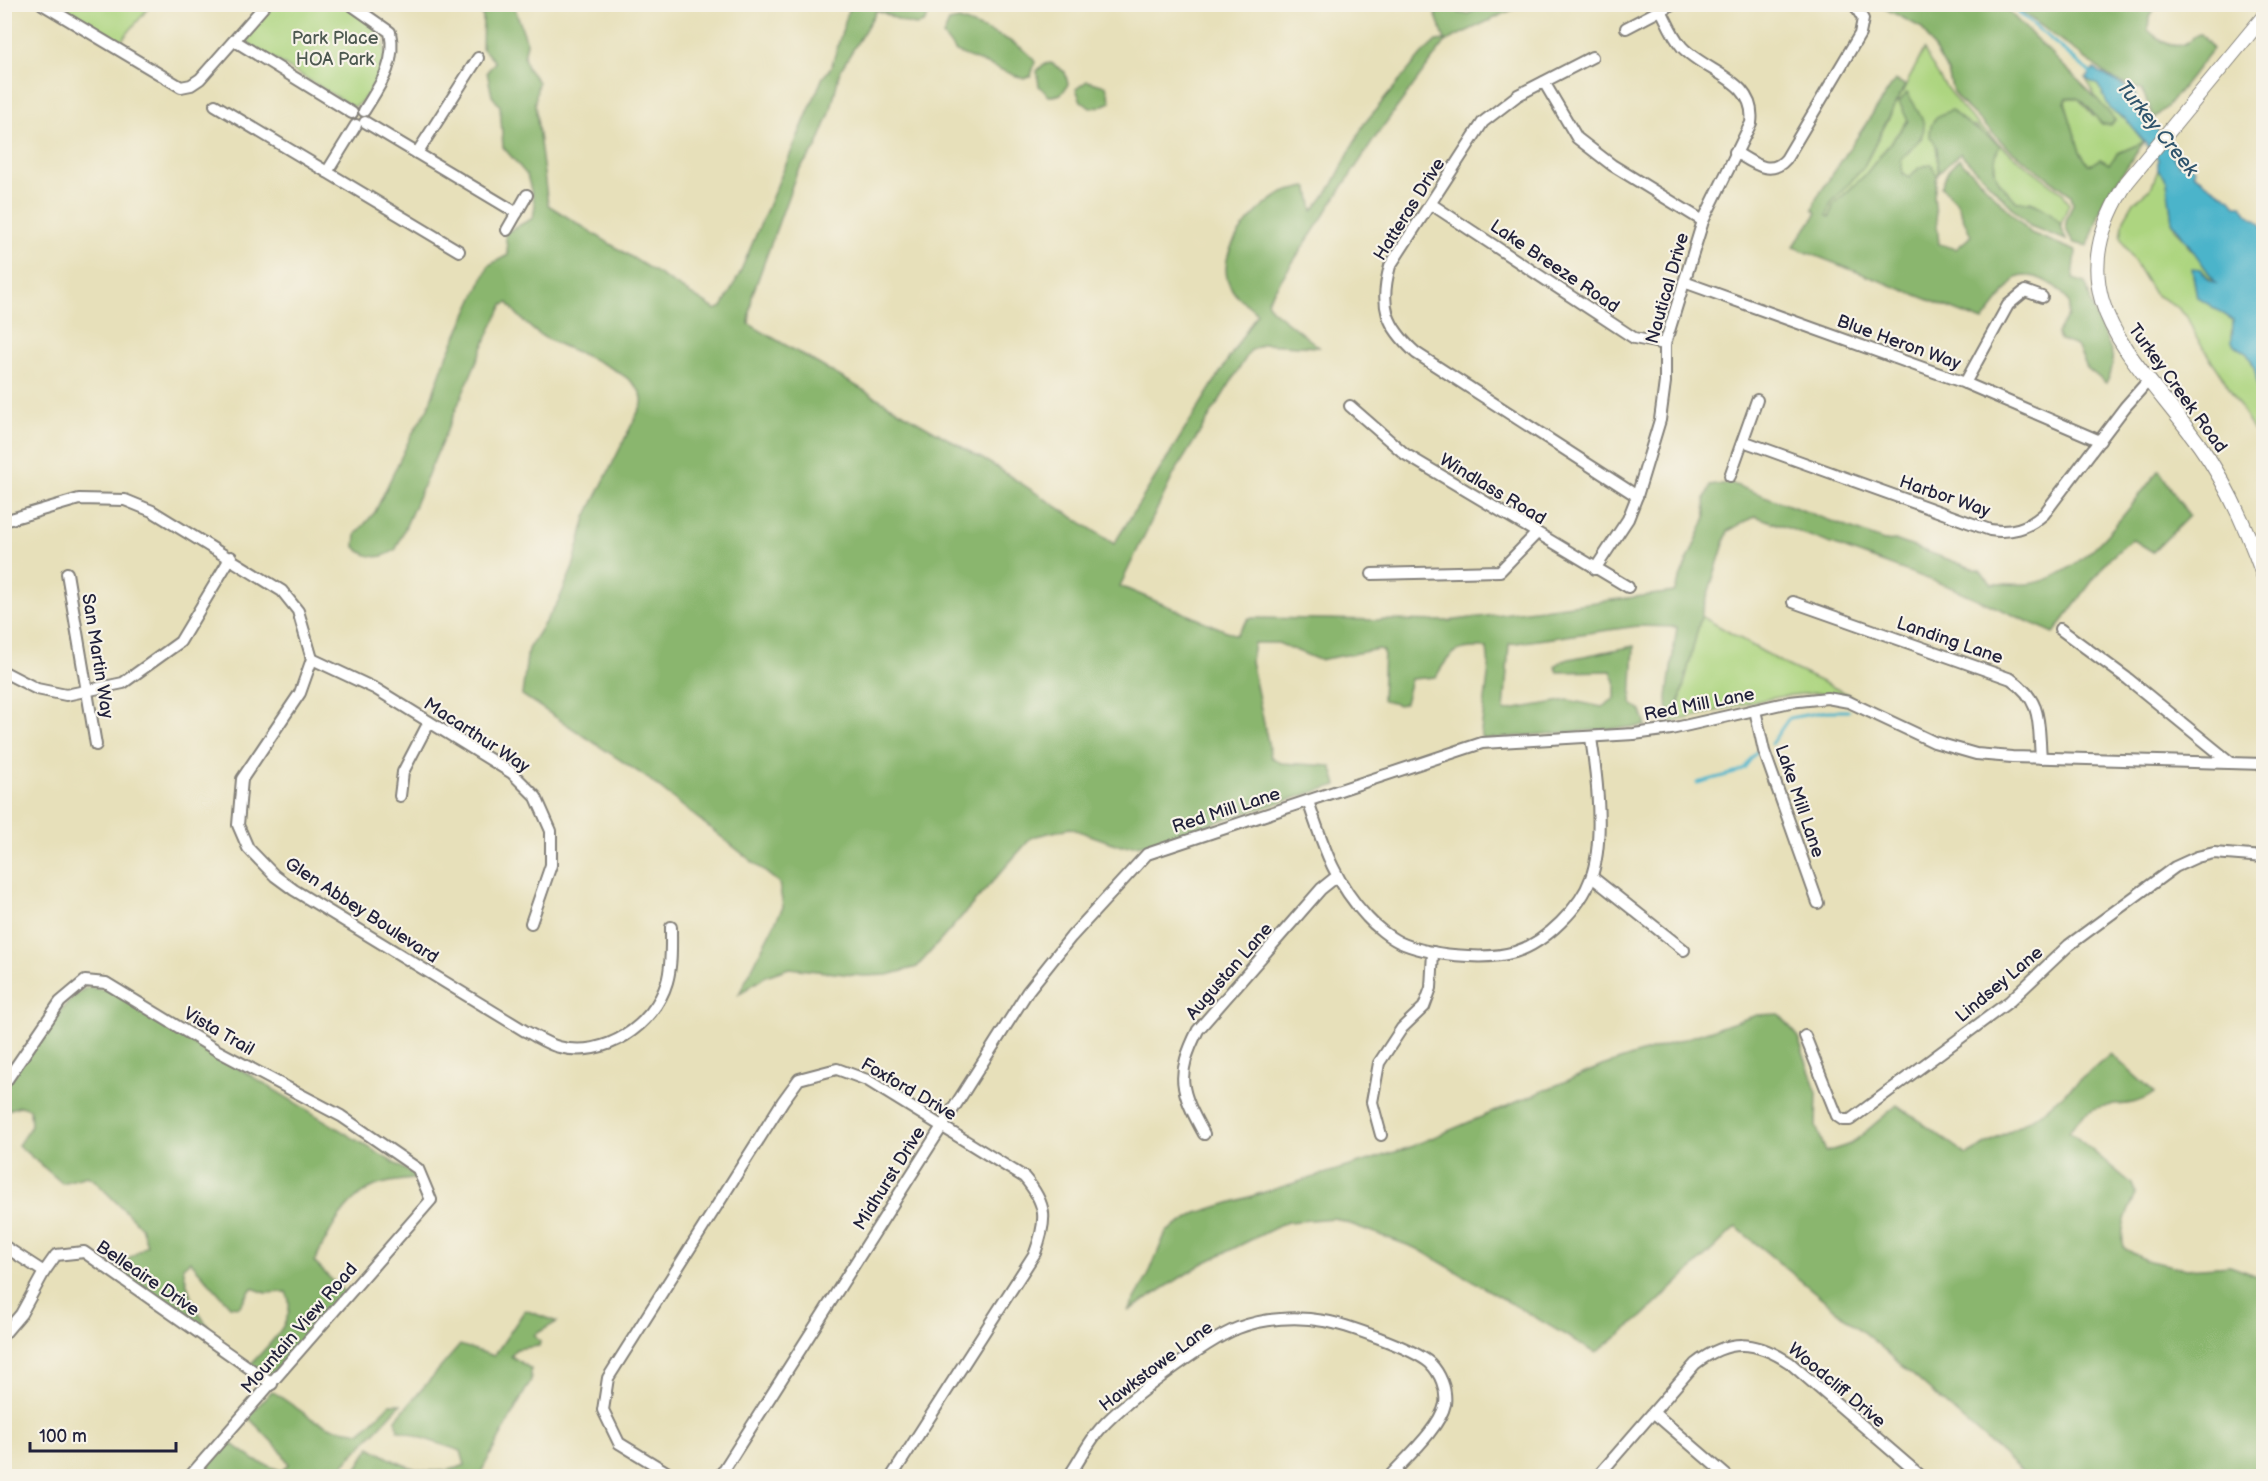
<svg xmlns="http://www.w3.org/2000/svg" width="2268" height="1481" font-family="'Balsamiq Sans',sans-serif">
  <rect width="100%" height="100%" fill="#f7f3e8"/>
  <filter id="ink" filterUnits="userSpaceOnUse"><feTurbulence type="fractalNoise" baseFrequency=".0167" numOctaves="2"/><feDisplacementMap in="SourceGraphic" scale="12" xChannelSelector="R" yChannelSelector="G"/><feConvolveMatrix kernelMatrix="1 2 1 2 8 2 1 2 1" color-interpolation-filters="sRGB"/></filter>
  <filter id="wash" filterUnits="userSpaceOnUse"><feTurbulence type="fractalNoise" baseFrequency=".008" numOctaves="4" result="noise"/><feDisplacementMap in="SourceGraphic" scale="24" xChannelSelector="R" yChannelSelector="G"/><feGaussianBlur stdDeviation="1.35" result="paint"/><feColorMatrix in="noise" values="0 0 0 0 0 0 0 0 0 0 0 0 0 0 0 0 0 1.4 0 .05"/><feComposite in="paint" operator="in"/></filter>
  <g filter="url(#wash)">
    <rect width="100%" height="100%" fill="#e7e0ba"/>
    <g fill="#add580" stroke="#687c5e" stroke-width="1.5">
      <polygon points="57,5 151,5 121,41"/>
      <path d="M 273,5 C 288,5 330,1 342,5 C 370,15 395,41 380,72 C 373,84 366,102 353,107 L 248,43 L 249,32 Z"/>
      <path d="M 1924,50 C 1958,119 2005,149 2063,193 L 2069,204 L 2061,224 L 2033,202 L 2017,202 L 1996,178 L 1994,157 L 1977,127 L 1965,124 L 1936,142 L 1939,173 L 1937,176 L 1931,164 L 1919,168 L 1909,177 L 1903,174 L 1901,160 L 1922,138 L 1899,102 L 1908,120 L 1865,175 L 1833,205 L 1830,218 L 1826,216 L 1830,204 L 1863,168 Z"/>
      <polygon points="2086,79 2098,85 2111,110 2125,118 2144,142 2118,153 2113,162 2108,164 2088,164 2080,152 2065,103 2067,98 2078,98 2093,115 2115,120 2100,105"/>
      <path d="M 2158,170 L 2167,182 L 2172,221 L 2176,230 L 2186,240 L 2188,246 L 2197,255 L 2219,289 L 2201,269 L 2193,276 L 2197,297 L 2233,320 L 2234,325 L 2231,333 C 2238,350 2239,344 2248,355 C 2260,371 2263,426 2263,447 L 2221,374 L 2197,339 L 2187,317 L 2176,306 L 2154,294 L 2125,246 L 2121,237 L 2124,219 L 2134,202 L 2151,188 Z"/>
      <path d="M 1701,616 L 1786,665 L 1852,696 C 1799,684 1722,711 1668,723 L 1668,718 L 1677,712 Z"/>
    </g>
    <g fill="#8ab66e" stroke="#566c54" stroke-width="1.5">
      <path d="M 480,4 L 514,5 L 527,43 L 524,57 L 527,68 L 538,82 L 535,103 L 548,205 L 716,310 L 722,307 L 739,275 L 823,77 L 831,68 L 850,5 L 925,4 L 929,7 C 929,41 895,17 877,10 L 840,71 L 830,113 L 816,148 L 797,172 L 752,296 L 749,324 L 993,465 L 1114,544 L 1257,313 C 1250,306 1238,299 1233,291 C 1209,256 1254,208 1283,193 C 1290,190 1299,189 1306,187 L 1309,189 L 1313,211 L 1332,186 L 1364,124 L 1421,55 L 1436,41 L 1445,40 L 1432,5 L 1455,5 L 1459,13 L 1468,14 L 1484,5 L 1522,5 L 1446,41 L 1379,132 L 1267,301 L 1271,309 L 1319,347 L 1263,344 L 1250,351 L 1174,474 L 1120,586 L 1236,635 L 1249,618 L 1448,621 L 1674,592 L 1706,517 L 1705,498 L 1710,486 L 1730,483 L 1884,541 L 1895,540 L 1980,571 L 1992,584 C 2005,583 2021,586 2034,583 C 2086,573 2128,509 2159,470 L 2189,516 L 2153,552 L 2132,539 L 2107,561 L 2054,633 L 1950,587 L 1755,516 L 1728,531 L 1701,616 L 1677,712 L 1668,718 L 1667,697 L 1677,627 L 1638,626 L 1509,644 L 1504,711 L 1568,700 L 1602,707 L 1615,698 L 1615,681 L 1611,671 L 1558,672 L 1555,666 L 1564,660 L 1634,646 L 1631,703 L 1641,711 L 1646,726 L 1483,739 L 1481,732 L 1489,668 L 1487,648 C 1457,646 1450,651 1436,677 L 1411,679 L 1405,703 L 1399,705 L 1382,700 L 1384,651 L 1379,649 L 1319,660 L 1278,643 L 1254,643 L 1251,661 L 1271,757 L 1281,763 L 1331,766 L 1337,785 L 1145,844 L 1121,846 L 1070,828 L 1032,837 L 917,967 L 888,975 L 863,976 L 789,968 L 766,976 L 739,994 L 783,907 L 779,883 L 646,777 L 522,695 L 528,649 L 559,600 L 573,567 L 586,517 L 642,404 C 647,372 565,351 542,336 C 529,328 517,315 508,303 L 503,305 L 490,330 L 396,549 C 382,560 368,559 355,547 L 356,534 L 375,512 L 412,434 L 428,408 L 444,363 L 489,265 L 508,255 L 505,233 L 533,218 L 535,205 L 527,175 L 503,147 L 500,106 L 492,96 L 487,72 L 495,62 L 482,48 L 483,19 Z"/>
      <path d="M 1862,5 L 2002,5 L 2098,100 L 2115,120 L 2111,125 L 2102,124 C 2091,114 2084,93 2067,98 L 2065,103 L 2080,152 L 2088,164 L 2093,164 L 2100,159 L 2109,164 L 2118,153 L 2144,142 L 2104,200 L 2088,246 L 2074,243 C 2061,224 2065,224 2073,204 L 2071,195 L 2007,147 L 1959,100 L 1953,92 L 1948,72 L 1922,28 L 1884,8 Z"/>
      <path d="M 2013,5 L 2155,5 L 2149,18 L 2148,30 C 2157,38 2171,50 2184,44 C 2192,41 2193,34 2201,34 L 2213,49 L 2167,107 L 2154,118 L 2142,90 L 2116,81 Z"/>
      <path d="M 959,20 C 981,28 1024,42 1035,62 L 1031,76 L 1024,79 L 956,52 L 943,36 L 949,22 Z"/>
      <path d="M 1051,63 L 1065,72 L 1068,84 C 1063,94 1060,96 1049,96 L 1039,86 L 1037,71 L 1044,64 Z"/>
      <path d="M 1895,80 L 1905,85 L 1863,168 L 1830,204 L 1827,216 L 1830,217 L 1833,205 L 1865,175 L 1908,121 L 1899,102 L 1907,93 C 1930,128 1931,130 1901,159 L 1903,174 L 1909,177 L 1919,168 L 1931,164 L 1937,176 L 1934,196 L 1939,244 L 1956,249 L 1971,236 L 1956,201 L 1941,187 L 1948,171 L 1959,159 L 2031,233 L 2076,251 L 2073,279 L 2086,283 C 2089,296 2092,308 2097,320 C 2107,343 2121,357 2106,383 L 2087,368 L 2077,346 L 2060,340 L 2057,333 L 2068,315 L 2069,303 C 2061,286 2034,271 2016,278 L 1983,321 L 1793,247 L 1817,213 L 1813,209 L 1816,199 Z"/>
      <polygon points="1087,81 1106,86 1111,102 1100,107 1090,108 1081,101 1076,89"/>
      <path d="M 1951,110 C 1966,125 1983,132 2000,145 C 1987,174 1998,181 2017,202 C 2031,199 2050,210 2059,222 C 2062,226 2063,235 2066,240 L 2030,226 L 1960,153 L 1939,173 C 1937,160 1940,145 1930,137 C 1929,120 1936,117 1951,110 Z"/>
      <path d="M 89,987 L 112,991 L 419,1178 C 403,1181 383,1181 369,1189 C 341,1205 328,1235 314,1262 L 345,1293 L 274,1372 L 264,1374 L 251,1364 C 267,1346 300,1319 286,1292 L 266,1293 L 252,1288 L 239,1307 L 230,1306 L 190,1261 L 183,1267 C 187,1289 195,1310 209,1328 L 207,1333 L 115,1269 L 147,1245 L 141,1227 L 93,1179 L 87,1176 L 62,1183 L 18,1145 L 31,1126 L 30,1109 L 20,1106 L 5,1111 C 5,1105 3,1095 5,1088 C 13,1068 70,991 89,987 Z"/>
      <path d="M 1779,1014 L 1797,1035 L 1817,1093 L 1816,1126 L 1826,1152 L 1851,1144 L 1897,1105 L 1967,1155 L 2038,1115 L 2111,1054 L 2154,1093 C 2122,1117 2098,1089 2069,1131 L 2132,1184 L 2136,1195 C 2127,1213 2119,1228 2124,1248 L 2145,1260 L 2187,1269 L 2230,1266 L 2263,1278 L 2263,1459 L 2252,1476 L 2027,1476 L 1881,1347 L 1736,1227 L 1642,1317 L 1596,1353 L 1418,1249 L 1334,1218 L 1287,1222 L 1202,1264 L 1128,1311 L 1148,1276 L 1166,1232 L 1197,1213 L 1408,1148 L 1602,1066 L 1757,1015 Z"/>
      <path d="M 525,1310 L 557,1322 L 534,1335 L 540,1342 L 539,1346 L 516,1349 L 511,1356 L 531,1369 L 531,1380 L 479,1476 L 352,1476 L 370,1447 C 400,1466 430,1480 465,1465 L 461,1451 L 398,1430 L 396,1419 L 460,1345 L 494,1356 Z"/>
      <polygon points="272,1391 314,1420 334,1428 361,1432 390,1404 401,1404 333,1476 196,1476 227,1440 256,1461 282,1471 289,1464 280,1450 248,1417"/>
    </g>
    <path fill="#4bb4ca" stroke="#366b82" stroke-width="1.5" d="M 2094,69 L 2134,92 L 2141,113 L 2155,126 L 2176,162 L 2180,165 L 2185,160 L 2195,170 L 2193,174 L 2231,199 L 2236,205 L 2242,205 L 2247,213 L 2263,226 L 2263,411 C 2255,394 2260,369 2247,354 C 2243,349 2236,347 2232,342 L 2233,320 L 2197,297 L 2192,268 L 2201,269 L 2209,280 L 2216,283 L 2172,221 L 2167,182 L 2158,170 L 2158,159 L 2125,118 L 2111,110 L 2098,85 L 2086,79 Z"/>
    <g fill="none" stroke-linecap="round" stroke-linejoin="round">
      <g stroke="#4bb4ca" stroke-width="3">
        <polyline points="2009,4 2093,75"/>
        <polyline points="1771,744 1789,718 1828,711 1848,711"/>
        <polyline points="1697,783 1735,773 1744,768 1757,751"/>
      </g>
    </g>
  </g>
  <g filter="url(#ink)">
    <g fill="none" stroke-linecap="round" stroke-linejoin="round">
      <g stroke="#84817a" stroke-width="14">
        <g id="minor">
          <polyline points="42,4 181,87 191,85 200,79 266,4"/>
          <path d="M 350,4 L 390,32 C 397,63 380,85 364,111"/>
          <polyline points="1626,28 1672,4"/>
          <polyline points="235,41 352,113"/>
          <path d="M 1592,57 L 1518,95 L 1483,122 L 1390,266 C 1379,306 1386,326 1416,353 L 1637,496"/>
          <polyline points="1544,82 1577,138 1612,165 1703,221"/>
          <polyline points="215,105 459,251"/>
          <polyline points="365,122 517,213"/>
          <path d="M 1735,152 C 1751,161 1770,178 1786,159 L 1860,34 L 1863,19 L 1854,4"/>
          <polyline points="417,153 478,58"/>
          <polyline points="327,172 356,125"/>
          <polyline points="1431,204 1634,338 1665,344"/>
          <polyline points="507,230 527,195"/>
          <polyline points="1684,282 1965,383 2100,441"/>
          <polyline points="1965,383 2008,305 2025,291 2042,297"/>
          <polyline points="1350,406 1405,454 1628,587"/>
          <path d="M 1743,441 L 1990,530 C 2011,533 2027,529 2044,514 L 2125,407 L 2148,381"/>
          <polyline points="1730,476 1757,400"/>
          <path d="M 4,521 L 79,499 L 125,500 L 152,511 L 282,591 L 298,611 L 312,659 L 300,693 L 242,779 L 238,825 L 248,848 L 275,876 L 294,890 L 525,1031 C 536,1036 547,1044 559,1047 C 604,1059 654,1026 667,982 C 672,965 671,945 671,927"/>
          <path d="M 1595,569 L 1628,519 L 1637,496 L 1660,420 L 1665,382 L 1665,344 L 1703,221 L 1751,123 C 1757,80 1706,73 1682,47 C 1673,37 1667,22 1661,10"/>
          <polyline points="67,573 96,745"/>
          <polyline points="1372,574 1500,571 1536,534"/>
          <path d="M 1793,602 L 2011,679 C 2043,702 2038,722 2041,758"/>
          <polyline points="2060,629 2128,679 2230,762"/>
          <polyline points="312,659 376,689 512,773 536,797 551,831 551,865 531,923"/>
          <polyline points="4,672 37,689 66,695 123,683 180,642 231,557"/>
          <polyline points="1755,710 1764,751 1818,903"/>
          <polyline points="400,796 403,772 429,722"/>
          <path d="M 1308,801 C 1323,845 1334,882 1367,917 C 1375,926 1389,937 1399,942 C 1427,955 1485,961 1515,952 C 1545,943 1581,907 1591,878 C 1605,840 1597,777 1591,738"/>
          <polyline points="1592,877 1684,950"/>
          <polyline points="1805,1036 1837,1116 1843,1120 1850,1120 2010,1001 2069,945 2175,867 2197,857 2214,853 2264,857"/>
          <polyline points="4,1084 60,1002 85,981 106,983 218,1051 341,1116 418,1169 431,1200 190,1476"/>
          <path d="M 1204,1134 C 1180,1090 1175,1076 1198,1030 L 1321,889 L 1336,877"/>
          <polyline points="1381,1135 1372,1102 1379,1063 1402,1028 1424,1007 1431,988 1433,952"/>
          <polyline points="4,1246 44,1272 56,1255 84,1252 272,1384"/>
          <polyline points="4,1334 21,1314 44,1272"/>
          <polyline points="1654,1413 1727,1476"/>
          <path d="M 673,1476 L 619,1443 L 603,1410 L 608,1378 L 783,1101 L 799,1079 L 837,1069 L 867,1080 L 1024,1177 C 1048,1205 1047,1220 1035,1253 L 892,1476"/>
          <polyline points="720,1476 1028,991 1071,937 1147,854 1482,743 1634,734 1671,729 1790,702 1827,698 1849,702 1934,742 1976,754 2012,757 2264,764"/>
          <path d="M 1069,1476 C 1078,1463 1086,1447 1096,1434 C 1116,1407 1207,1340 1238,1328 C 1264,1318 1297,1316 1324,1321 C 1345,1324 1414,1349 1430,1363 C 1440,1373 1447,1389 1445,1404 C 1440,1428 1406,1458 1390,1476"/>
          <path d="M 1598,1476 L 1695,1364 C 1729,1338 1755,1340 1790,1363 L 1921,1476"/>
        </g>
      </g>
      <g stroke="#84817a" stroke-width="16">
        <path id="tertiary" d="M 2264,16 L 2127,182 C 2052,299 2135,355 2200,446 C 2228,485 2248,532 2264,577"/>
      </g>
      <use href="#minor" stroke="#fff" stroke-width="10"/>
      <use href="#tertiary" stroke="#fff" stroke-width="14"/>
    </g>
  </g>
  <g text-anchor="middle" stroke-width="4.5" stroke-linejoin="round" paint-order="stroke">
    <g font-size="18" fill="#4c5850" stroke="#f7f3e8">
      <text x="335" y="44">Park Place<tspan x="335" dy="21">HOA Park</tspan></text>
    </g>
    <g font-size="18" fill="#22223b" stroke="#f7f3e8">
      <text transform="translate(1409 209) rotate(-58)" y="6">Hatteras Drive</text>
      <text transform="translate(1555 266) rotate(34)" y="6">Lake Breeze Road</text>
      <text transform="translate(1667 288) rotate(-74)" y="6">Nautical Drive</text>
      <text transform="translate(1899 342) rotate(20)" y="6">Blue Heron Way</text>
      <text transform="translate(2178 388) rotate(54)" y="6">Turkey Creek Road</text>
      <text transform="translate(1493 489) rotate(31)" y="6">Windlass Road</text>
      <text transform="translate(1945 496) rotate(19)" y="6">Harbor Way</text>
      <text transform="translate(1950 640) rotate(19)" y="6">Landing Lane</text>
      <text transform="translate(98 656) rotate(81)" y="6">San Martin Way</text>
      <text transform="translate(1699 704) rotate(-11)" y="6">Red Mill Lane</text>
      <text transform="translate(477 735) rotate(33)" y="6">Macarthur Way</text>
      <text transform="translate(1800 801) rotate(71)" y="6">Lake Mill Lane</text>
      <text transform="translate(1226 810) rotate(-18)" y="6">Red Mill Lane</text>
      <text transform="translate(362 910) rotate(33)" y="6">Glen Abbey Boulevard</text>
      <text transform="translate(1229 971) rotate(-49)" y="6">Augustan Lane</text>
      <text transform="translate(1999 984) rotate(-40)" y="6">Lindsey Lane</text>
      <text transform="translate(219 1031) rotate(30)" y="6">Vista Trail</text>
      <text transform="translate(909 1089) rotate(30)" y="6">Foxford Drive</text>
      <text transform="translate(889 1178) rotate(-58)" y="6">Midhurst Drive</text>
      <text transform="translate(148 1278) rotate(34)" y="6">Belleaire Drive</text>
      <text transform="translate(299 1328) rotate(-49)" y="6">Mountain View Road</text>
      <text transform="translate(1156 1366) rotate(-37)" y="6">Hawkstowe Lane</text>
      <text transform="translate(1837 1385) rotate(40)" y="6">Woodcliff Drive</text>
    </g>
    <g font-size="20" font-style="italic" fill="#30556d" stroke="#f7f3e8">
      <text transform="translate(2158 128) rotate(51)" y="7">Turkey Creek</text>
    </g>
  </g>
  <rect width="2268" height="1481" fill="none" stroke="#f7f3e8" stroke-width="24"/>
  <path d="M30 1442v9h146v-9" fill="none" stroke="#22223b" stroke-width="3"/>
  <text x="39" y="1442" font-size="18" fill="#22223b" stroke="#f7f3e8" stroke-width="4.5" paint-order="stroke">100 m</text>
</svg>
